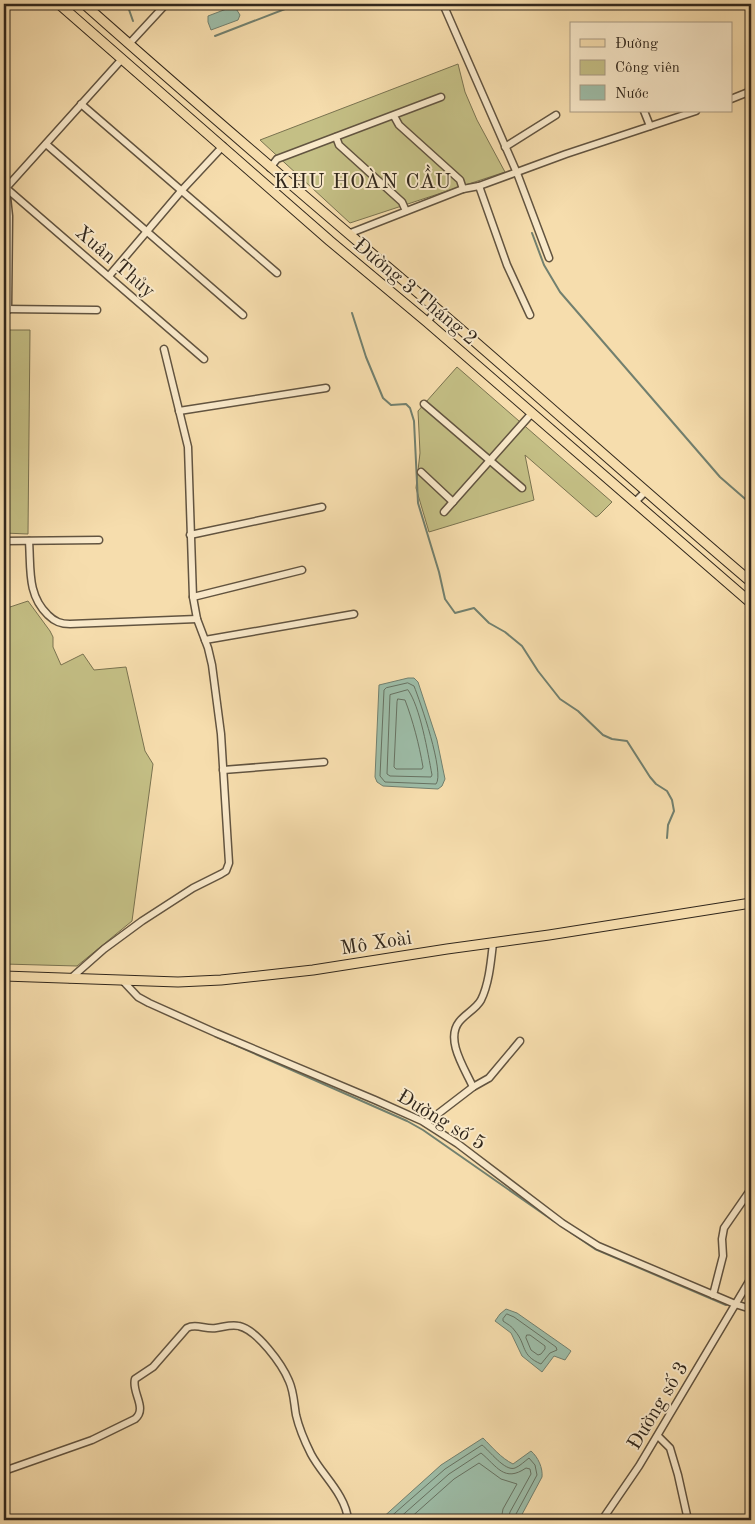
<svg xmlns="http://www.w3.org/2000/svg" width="755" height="1524" font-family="'Old Standard TT',serif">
  <rect width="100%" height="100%" fill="#f6ddad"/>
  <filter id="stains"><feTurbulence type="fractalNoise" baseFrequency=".004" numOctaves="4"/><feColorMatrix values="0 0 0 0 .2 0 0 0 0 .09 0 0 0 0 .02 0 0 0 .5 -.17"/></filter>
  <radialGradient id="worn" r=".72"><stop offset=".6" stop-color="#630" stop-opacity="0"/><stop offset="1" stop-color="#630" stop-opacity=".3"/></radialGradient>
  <g fill="#c4bf85" stroke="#7a7350">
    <polygon points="458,64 465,92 477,120 505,172 350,223 260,140"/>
    <polygon points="4,330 30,330 28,534 4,533"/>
    <polygon points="457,367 612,502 599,515 596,517 525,455 534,500 429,532 416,488 420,453 418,411"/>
    <polygon points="28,601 50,631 53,637 53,647 61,665 83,654 94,670 126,667 145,751 153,764 132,921 77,966 4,964 4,609"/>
  </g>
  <g fill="#9dbca7" stroke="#72806f">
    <polygon points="235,7 240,15 238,20 211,30 208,22 208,16 229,8"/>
    <polygon points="408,678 414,678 418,682 437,740 445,779 442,786 438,789 383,786 377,782 375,777 379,685"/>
    <polygon points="506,1309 517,1313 567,1348 571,1351 565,1360 554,1356 542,1372 522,1356 511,1333 495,1321 500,1314"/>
    <path d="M 483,1438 C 492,1447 501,1458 513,1464 L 531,1451 C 538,1457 543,1468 542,1477 L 519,1520 L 380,1520 L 441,1465 Z"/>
  </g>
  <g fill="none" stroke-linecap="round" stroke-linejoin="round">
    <g stroke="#677262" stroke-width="1">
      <path d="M 408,683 L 414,686 C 420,701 445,773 436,784 L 385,782 L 380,776 L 384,690 L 386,688 Z"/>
      <path d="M 408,690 C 420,706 428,753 432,775 L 431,777 L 390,776 L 387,774 L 390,695 Z"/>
      <path d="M 398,699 L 405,700 C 413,721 419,744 423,767 L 422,769 L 396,769 L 394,767 L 397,702 Z"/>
      <path d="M 507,1314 L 514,1317 L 556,1347 L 557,1350 L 550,1353 L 541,1364 C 520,1355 527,1345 515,1331 C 512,1326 507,1324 503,1321 L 503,1319 Z"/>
      <polygon points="527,1335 530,1335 545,1346 545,1349 541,1354 538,1355 531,1350 526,1338"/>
      <path d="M 387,1520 L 445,1469 L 482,1445 C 489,1450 505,1472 515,1468 C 520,1466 525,1461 529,1458 L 535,1465 L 537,1475 L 516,1514 L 515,1520"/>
      <path d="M 397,1520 L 449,1474 L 481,1453 C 497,1466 504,1483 526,1468 L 530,1469 L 531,1474 L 510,1512 L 508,1520"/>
      <polyline points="408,1520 454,1479 479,1463 501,1479 517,1484 503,1509 501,1520"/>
    </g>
    <g stroke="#72806f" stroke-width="2">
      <polyline points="127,4 133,21"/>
      <polyline points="215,36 298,4"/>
      <polyline points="532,233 544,265 560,292 720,477 751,504"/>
      <polyline points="352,313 366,357 383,398 391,405 406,404 410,408 414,421 418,503 439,572 445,599 455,613 474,608 489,623 505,632 522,646 538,671 560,699 578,711 603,735 612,739 627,741 650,777 656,784 667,791 672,800 674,811 668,825 667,838"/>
      <polyline points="217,1037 407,1121 423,1130 555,1222"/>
      <polyline points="570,1232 595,1249 726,1305"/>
      <polyline points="747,1313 751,1315"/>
    </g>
    <g stroke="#625440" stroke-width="9">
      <g id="minor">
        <polyline points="443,4 517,173 549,258"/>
        <polyline points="129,44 166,4"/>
        <polyline points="731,99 751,91"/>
        <polyline points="81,104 277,273"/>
        <polyline points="644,111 650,126"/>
        <polyline points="394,116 399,125 460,180 463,189"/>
        <polyline points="336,137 339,145 402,202 406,211"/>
        <polyline points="46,144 243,315"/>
        <polyline points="505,147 556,115"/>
        <polyline points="270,168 277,159 441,97"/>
        <polyline points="479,186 507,265 530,315"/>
        <polyline points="6,188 204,359"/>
        <polyline points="6,188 122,59"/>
        <polyline points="6,188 9,216 8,310"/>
        <polyline points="348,234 463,189 479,186 566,154 696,111"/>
        <polyline points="109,276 182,190 223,146"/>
        <polyline points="4,309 97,310"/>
        <polyline points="427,322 437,309"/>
        <polyline points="424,404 522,488"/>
        <polyline points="179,411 326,388"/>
        <polyline points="421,472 453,502"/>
        <polyline points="635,502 645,492"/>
        <polyline points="444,512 532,413"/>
        <polyline points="190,535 322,507"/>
        <polyline points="4,541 99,540"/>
        <path d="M 29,541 C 31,569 27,595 48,615 C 55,622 61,624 70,624 L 197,619"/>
        <polyline points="193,597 302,570"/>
        <polyline points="205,640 354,614"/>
        <polyline points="223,770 324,762"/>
        <polyline points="70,979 104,949 142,921 193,888 221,874 226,871 229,863 221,734 212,665 208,648 197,619 193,597 188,447 164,349"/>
        <polyline points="123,981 138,997 149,1003 216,1033 375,1100 422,1121 458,1144 562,1223 598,1246 735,1304 751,1309"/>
        <path d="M 473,1087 C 465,1069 445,1040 459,1022 C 465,1014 476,1009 481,1000 C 489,984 491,961 493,943"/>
        <polyline points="426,1123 473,1087 489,1078 520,1041"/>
        <polyline points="713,1295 723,1256 722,1239 724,1228 751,1189"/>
        <polyline points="658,1436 670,1448 678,1475 688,1520"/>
        <path d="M 4,1471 L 92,1440 L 135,1419 C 148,1408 131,1392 135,1379 L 153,1367 L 187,1328 C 196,1323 206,1330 216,1328 C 224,1327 231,1324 239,1326 C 257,1330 282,1364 289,1381 C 294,1392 294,1404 296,1415 C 299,1428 305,1442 311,1454 C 322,1475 346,1495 348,1520"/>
        <polyline points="602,1520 639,1466 751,1278"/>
      </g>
    </g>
    <g stroke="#31271c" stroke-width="11">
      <g id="major">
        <polyline points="59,4 330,241 427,322 751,603"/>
        <path d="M 84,4 C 200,107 318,208 436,308 C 542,399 645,492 751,582"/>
        <polyline points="4,976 178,982 221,980 313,970 447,949 549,935 751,903"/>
      </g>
    </g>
    <use href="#minor" stroke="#f9e9ca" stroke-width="6"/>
    <use href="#major" stroke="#f6ddad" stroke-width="9"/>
  </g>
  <g text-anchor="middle" stroke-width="4" stroke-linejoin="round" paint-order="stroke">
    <g font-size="20" fill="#31271c" stroke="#f9e9ca">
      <text transform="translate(116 261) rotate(41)" y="7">Xuân Thủy</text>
      <text transform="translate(416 291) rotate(40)" y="7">Đường 3 Tháng 2</text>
      <text transform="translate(376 942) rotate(-9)" y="7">Mô Xoài</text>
      <text transform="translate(442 1119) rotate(31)" y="7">Đường số 5</text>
      <text transform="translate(657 1405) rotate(-59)" y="7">Đường số 3</text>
    </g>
    <g font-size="21" letter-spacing="1" fill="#31271c" stroke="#f9e9ca">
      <text x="363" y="188">KHU HOÀN CẦU</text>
    </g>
  </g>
  <rect width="755" height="1524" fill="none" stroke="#f6ddad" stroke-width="20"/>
  <rect x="5" y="5" width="745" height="1514" fill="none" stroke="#31271c" stroke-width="2.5"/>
  <rect x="10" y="10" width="735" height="1504" fill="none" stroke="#31271c"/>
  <rect x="570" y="22" width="162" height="90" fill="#f9e9ca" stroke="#a99b84"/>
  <rect x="580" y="39" width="25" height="8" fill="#f6ddad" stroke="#a99b84"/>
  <text x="615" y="48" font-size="15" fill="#31271c">Đường</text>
  <rect x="580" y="60" width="25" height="15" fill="#c4bf85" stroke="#a99b84"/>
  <text x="615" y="72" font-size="15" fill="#31271c">Công viên</text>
  <rect x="580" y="85" width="25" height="15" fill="#9dbca7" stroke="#a99b84"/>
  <text x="615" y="98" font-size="15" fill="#31271c">Nước</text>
  <rect width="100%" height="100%" filter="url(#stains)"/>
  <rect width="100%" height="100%" fill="url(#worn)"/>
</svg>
